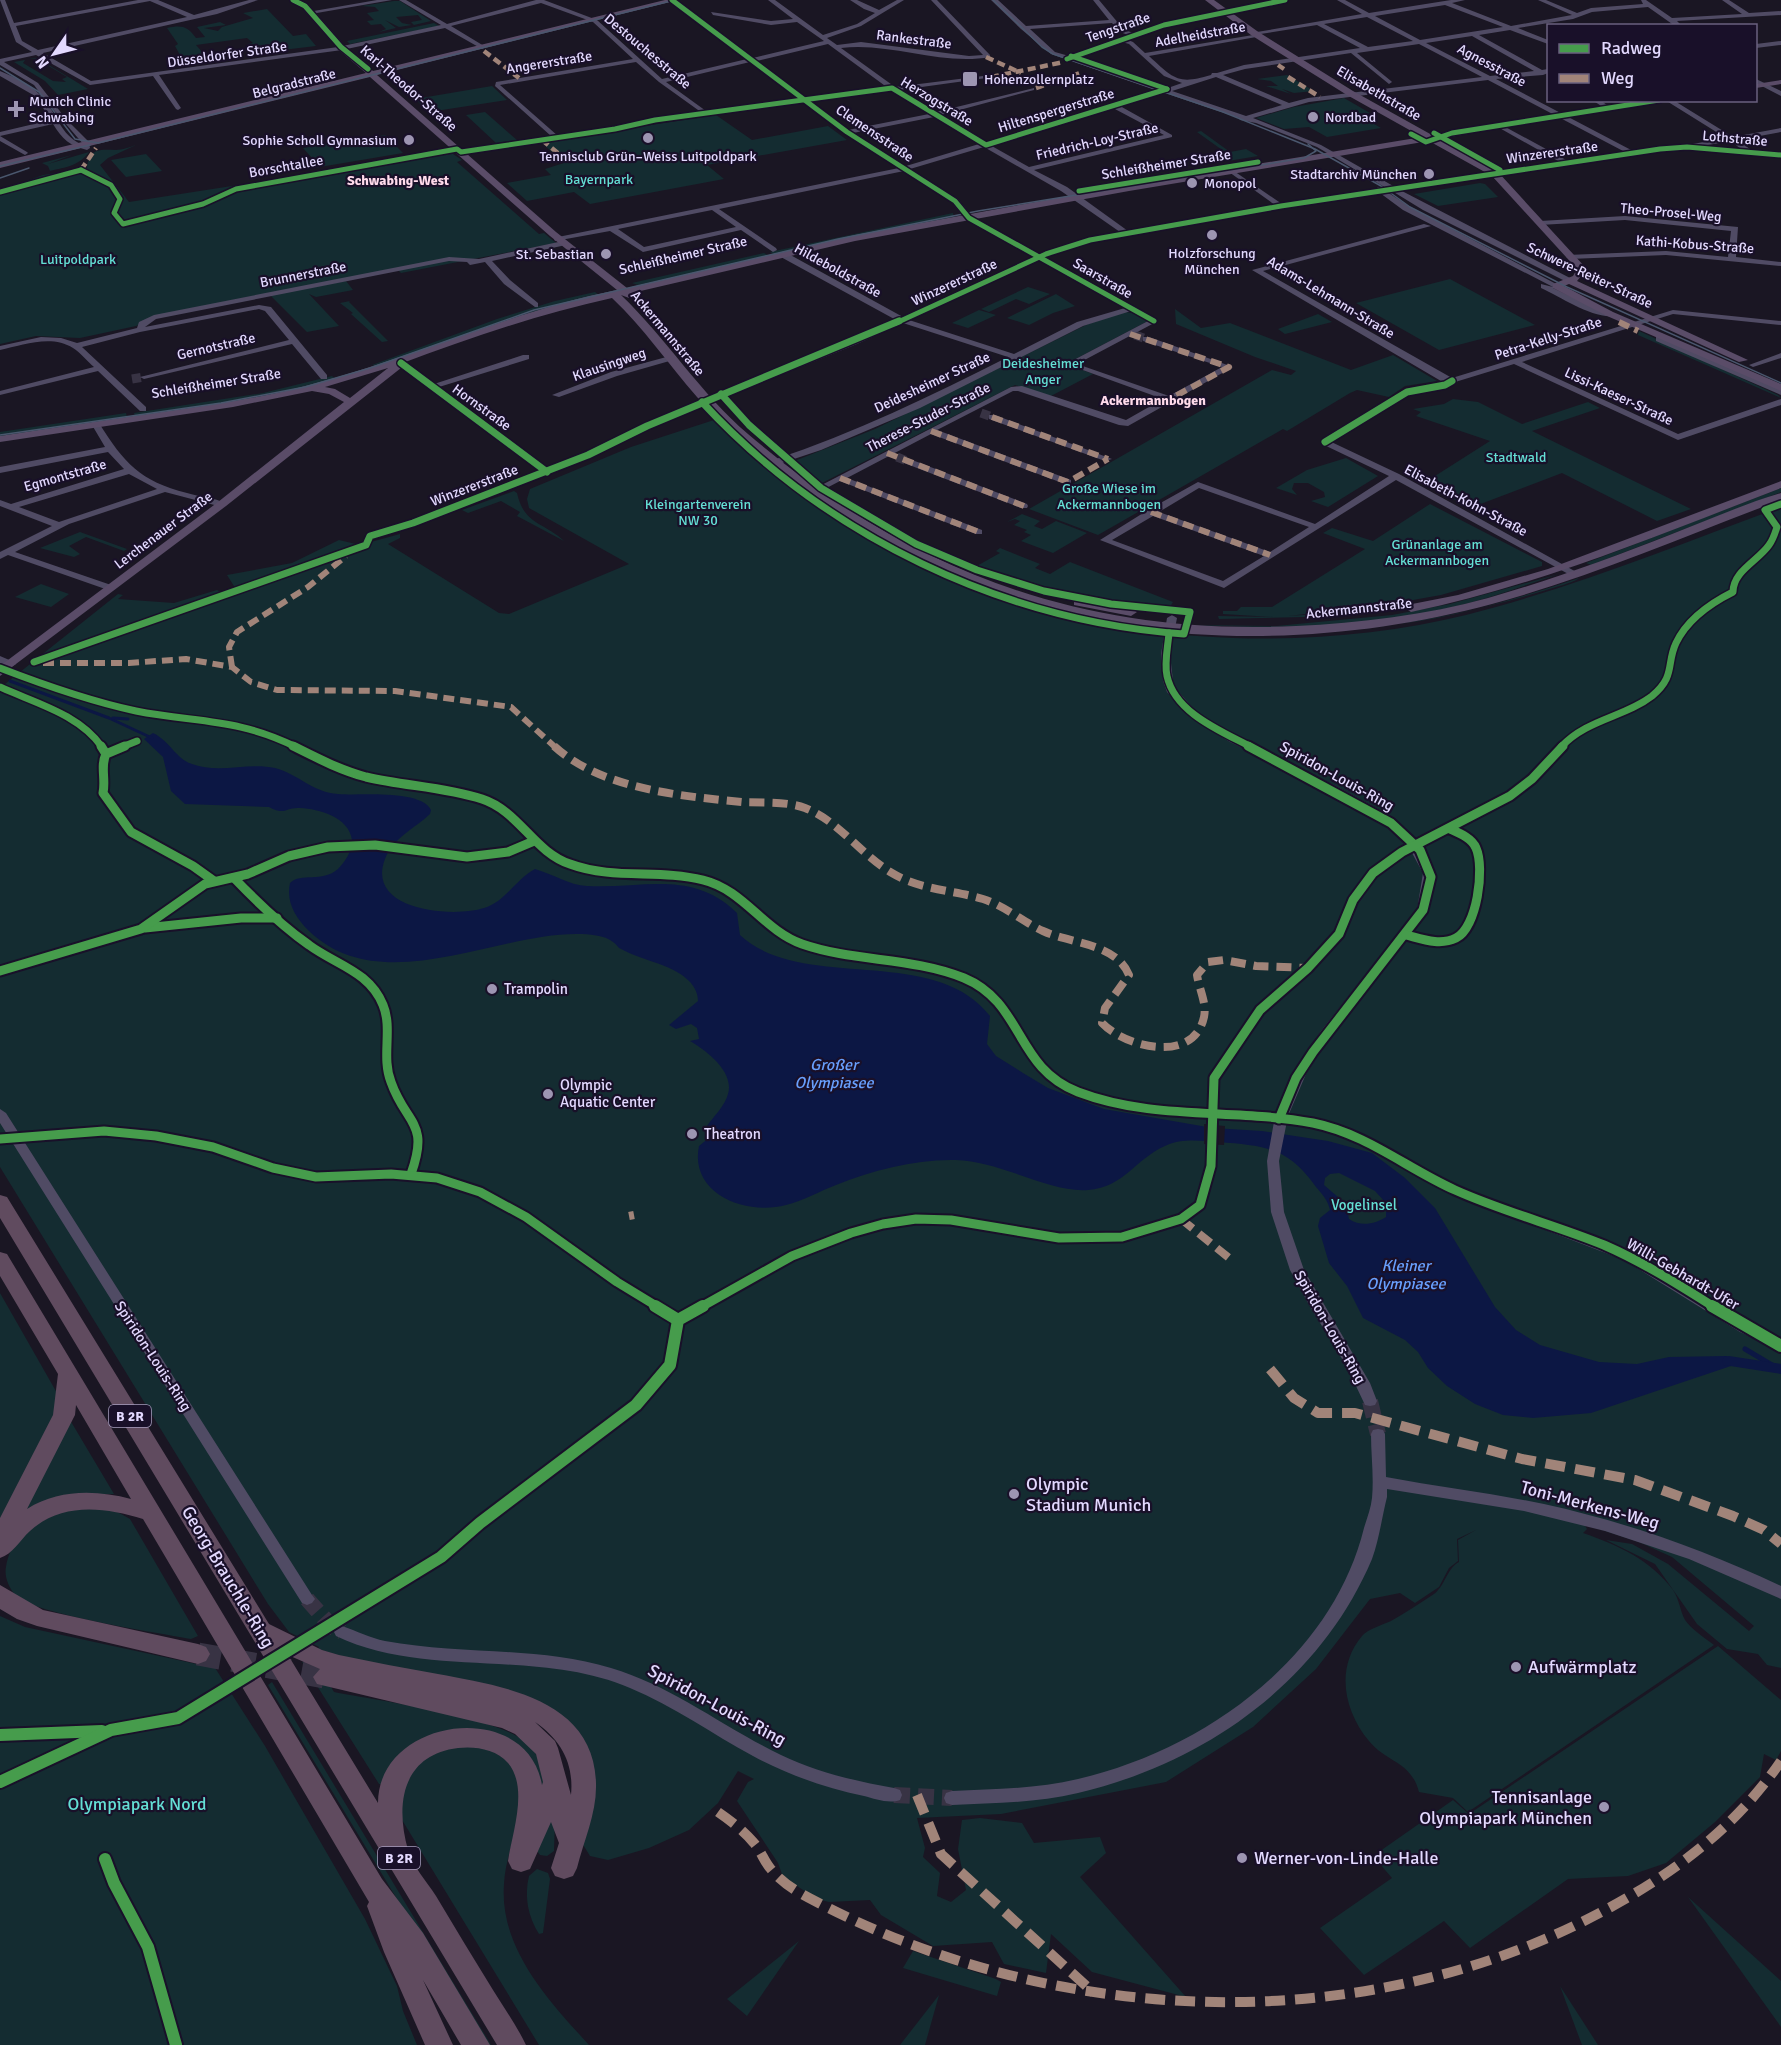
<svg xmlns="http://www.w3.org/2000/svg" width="1781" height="2045" font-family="Signika,sans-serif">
  <rect width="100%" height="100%" fill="#1a1623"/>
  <g fill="#142c31">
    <polygon points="394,1 400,1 431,21 414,25 411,22 422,20 418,15 396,17 402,23 412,25 399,27 385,20 396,28 379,32 386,29 381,24 371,25 367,21 374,20 367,13 379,11 375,7 361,6"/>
    <path d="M 267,9 L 293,36 L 306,34 L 316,46 L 257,53 L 252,44 L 247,44 L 253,43 L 247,38 L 196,45 L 210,61 L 190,64 L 185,56 L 180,55 L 175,46 L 178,44 L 167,28 C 182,25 187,26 196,38 L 205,37 L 197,27 L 220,22 L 226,25 L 204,28 L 218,31 L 222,27 L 253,18 L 243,13 Z"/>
    <polygon points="434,23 439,26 350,44 347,41"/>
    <polygon points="37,58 88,89 58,95 45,81 14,62 25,60 23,63 53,81 66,82 62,79 67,77 37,59 29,59"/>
    <polygon points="1287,75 1314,91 1294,93 1282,89 1291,94 1266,86 1278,86 1271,81 1257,79"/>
    <polygon points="492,86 507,100 429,112 415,99"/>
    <polygon points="1344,98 1370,113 1366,114 1371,117 1364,118 1381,128 1327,137 1309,127 1284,129 1256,118 1294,107"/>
    <polygon points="485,112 517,140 496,143 466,115"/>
    <polygon points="716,115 752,140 828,126 847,140 707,165 724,179 590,204 574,192 527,201 507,183 551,175 545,169 564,163 541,142"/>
    <polygon points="1201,131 1230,152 1246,149 1258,156 1228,161 1216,154 1225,152 1197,132"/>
    <polygon points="385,135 403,153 302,170 295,162 313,159 303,148"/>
    <path d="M 136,145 L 108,158 L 100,165 L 129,202 L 450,152 L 462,160 L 457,162 L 539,234 L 544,233 L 556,243 L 401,273 L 397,269 L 154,317 L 136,326 L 80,338 L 36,336 L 0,344 L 0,191 L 43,175 L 75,170 L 57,176 L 87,168 C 89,147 102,150 116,150 C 122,150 130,147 136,145 Z"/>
    <path d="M 89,152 C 79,166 66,167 50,171 L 48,166 L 42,163 L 72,155 L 48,164 Z"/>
    <polygon points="146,154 162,171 126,177 111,160"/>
    <polygon points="1480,183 1485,184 1498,197 1438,206 1414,194"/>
    <polygon points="953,213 954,217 775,255 770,252"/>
    <polygon points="764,253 769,256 638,285 632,283"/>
    <polygon points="1450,279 1535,325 1439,350 1356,303"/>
    <polygon points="346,281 353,290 316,297 309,294 339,326 307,332 270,295"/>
    <polygon points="1028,287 1050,294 1029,304 1016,299 989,312 981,309"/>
    <polygon points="595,292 599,295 375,366 372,365 497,319 555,301"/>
    <polygon points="1056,294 1075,306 1053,313 1029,325 1007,318"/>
    <polygon points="350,301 349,302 388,341 382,342 351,314 353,313 340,303"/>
    <polygon points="1175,309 1201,328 1230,323 1351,370 1393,355 1437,381 1405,386 1389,397 1357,390 1350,393 1287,431 1283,429 1098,535 1029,509 1272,370 1291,375 1296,371 1255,357 1176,324"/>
    <polygon points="979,310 996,315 968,328 952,323"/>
    <polygon points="1124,312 1134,313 1148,321 1066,364 1093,374 1049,397 1015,385 820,484 792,462 875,429 1088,324"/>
    <polygon points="1318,314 1332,322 1285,334 1278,329"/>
    <polygon points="1639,331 1778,395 1781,398 1638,335"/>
    <polygon points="332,376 337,380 273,395 135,417 134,413 263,393"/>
    <polygon points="1453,399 1478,402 1522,424 1588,402 1600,408 1532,431 1691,509 1657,521 1562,473 1470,508 1424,483 1490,441 1416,416 1421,412 1413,409 1444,404"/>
    <polygon points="126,413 127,417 0,437 0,432"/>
    <path d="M 714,420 C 735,439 756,460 778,477 C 815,505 855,528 895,550 C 906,556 914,565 924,569 C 1085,643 1295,657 1466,615 C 1573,588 1678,545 1781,507 L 1781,1668 L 1767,1665 L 1758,1654 L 1727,1649 L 1697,1624 L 1655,1564 L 1606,1540 L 1632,1544 L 1668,1564 L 1749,1631 L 1754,1626 L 1672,1557 L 1639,1542 L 1584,1524 L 1587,1529 L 1583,1533 C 1618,1545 1651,1560 1673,1590 C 1680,1601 1680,1611 1685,1620 C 1691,1629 1705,1638 1714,1645 L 1468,1812 L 1453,1798 L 1419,1792 C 1411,1761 1387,1763 1369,1741 C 1344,1711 1335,1668 1362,1636 C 1368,1629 1382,1625 1391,1621 C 1405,1613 1420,1603 1434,1594 C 1445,1586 1447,1568 1459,1562 L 1458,1540 L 1476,1530 L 1457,1539 L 1458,1561 L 1449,1568 L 1439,1587 L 1415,1603 L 1400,1593 L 1370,1599 L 1316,1669 L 1253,1727 L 1166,1782 L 1001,1814 L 917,1818 L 925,1848 L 923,1857 L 940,1873 L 937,1896 L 951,1902 L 966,1890 L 958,1849 L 962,1820 L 980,1818 L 1022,1823 L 1034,1843 L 1100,1837 L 1106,1853 L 1080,1877 L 1186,1997 L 1092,1972 L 1051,1934 L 1046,1973 L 1004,1964 L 992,1942 L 933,1946 L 881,1915 L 870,1900 L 829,1902 L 817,1899 L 783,1877 L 778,1863 L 737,1801 L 748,1782 L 754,1779 L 738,1771 L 718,1803 L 689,1830 L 649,1848 L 608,1860 L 590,1856 L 582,1843 L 572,1725 L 318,1649 L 319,1647 L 289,1632 L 268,1604 L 0,1167 L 0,688 L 118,594 L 123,595 L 118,599 L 174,603 L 217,590 L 222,593 L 240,587 L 234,586 L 227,575 L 292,563 L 339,540 L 360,545 L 400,534 L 400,538 L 388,544 L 499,613 L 509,614 L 629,564 L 529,508 L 527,499 L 530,489 L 631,447 Z"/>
    <polygon points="1346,458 1378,476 1328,507 1311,501 1325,497 1324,492 1308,483 1294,483 1292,489 1297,495 1276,488 1307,470"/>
    <polygon points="1781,488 1781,492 1591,565 1586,563"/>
    <path d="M 514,491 L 517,493 C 524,525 544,522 564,541 L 517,516 L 520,512 L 501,501 L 468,513 L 462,510 Z"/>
    <polygon points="1430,504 1542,562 1542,566 1441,595 1385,605 1288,616 1388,609 1306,617 1219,619 1218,616 1274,617 1223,614 1223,611 1237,611 1241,607 1272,607 1365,549 1323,533 1332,528 1373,541"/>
    <polygon points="1022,514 1040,521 1034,526 1042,529 1056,521 1087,533 1053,553 1021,541 1031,535 1024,532 1027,530 1014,525 1020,521 1015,519 1007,522"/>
    <polygon points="80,532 127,549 124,551 86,537 69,546 80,554 74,557 40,548"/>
    <path d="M 1000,548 L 1040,564 L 1035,568 L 1050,574 L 1070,562 L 1173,602 L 1170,607 C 1103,605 1038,589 975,567 L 1000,553 L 996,551 Z"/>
    <path d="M 1559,574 C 1523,586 1490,598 1453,607 C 1368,628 1279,629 1192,625 L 1276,626 L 1392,615 L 1450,604 Z"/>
    <path d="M 1579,578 C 1576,582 1552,588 1543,591 C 1450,619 1359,634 1263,635 C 1319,632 1376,629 1432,619 C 1482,609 1531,594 1579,578 Z"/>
    <polygon points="41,584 69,594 51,607 15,597"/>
    <polygon points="0,1293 57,1393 57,1410 0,1524"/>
    <polygon points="70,1420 114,1494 95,1494 22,1517"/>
    <path d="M 74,1506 L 112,1509 L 130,1519 L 198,1636 L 191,1639 C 159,1633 34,1614 16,1596 C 9,1588 4,1577 6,1567 C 12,1529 43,1521 74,1506 Z"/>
    <polygon points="0,1616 25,1627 201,1665 210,1660 265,1746 365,1919 397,1986 403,2011 417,2045 0,2045"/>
    <polygon points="1718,1646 1781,1700 1781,1751 1776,1760 1764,1754 1760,1777 1715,1822 1666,1863 1628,1876 1568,1879 1470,1948 1444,1921 1364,1975 1320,1928 1392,1878 1373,1856 1453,1800 1469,1814"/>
    <path d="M 302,1662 L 318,1665 L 334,1692 C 375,1700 498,1717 525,1742 C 542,1756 543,1771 544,1792 L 539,1780 L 469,1730 L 385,1785 L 379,1784 Z"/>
    <polygon points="272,1682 491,2045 485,2045 268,1685"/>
    <path d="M 479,1743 L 517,1766 C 518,1781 521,1798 519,1812 C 516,1836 505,1860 504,1884 C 499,1948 549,2001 589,2045 L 539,2045 L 399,1815 L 406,1775 L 430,1752 Z"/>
    <polygon points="555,1817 554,1851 547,1856 540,1855 537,1851 549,1819"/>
    <path d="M 537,1869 L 548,1873 L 550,1879 L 543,1933 L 539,1934 C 528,1917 524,1896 529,1876 Z"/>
    <polygon points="1688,1897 1781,1981 1781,2027"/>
    <polygon points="799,1941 747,2016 727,1999"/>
    <polygon points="913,1951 996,1979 1001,1982 997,1996 903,1968"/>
    <polygon points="1560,1986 1598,2045 1582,2045"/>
    <polygon points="939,1995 925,2045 900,2045"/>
  </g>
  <path fill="#0c1744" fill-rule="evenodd" d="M 153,733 C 170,741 176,759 192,764 C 219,774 248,762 275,768 C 298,774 314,793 338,794 C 360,796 420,789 431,810 L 430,814 C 414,829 393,838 385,859 C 365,911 453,918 484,908 C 505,902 516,879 535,869 C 553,874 569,885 587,886 C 643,889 692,869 737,913 L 740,935 C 802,993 934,943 990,1016 L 987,1044 L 996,1056 L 1023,1073 L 1048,1088 L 1104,1109 L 1213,1128 L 1262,1131 L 1328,1141 L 1372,1153 L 1405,1178 L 1435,1208 L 1495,1307 L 1516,1330 L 1540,1345 L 1599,1362 L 1637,1364 L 1669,1357 L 1727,1356 L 1731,1366 L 1591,1413 L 1533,1418 L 1503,1415 L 1475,1404 L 1447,1386 L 1428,1368 L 1418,1352 L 1405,1340 L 1363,1318 L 1347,1286 L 1329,1263 L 1318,1226 L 1320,1218 L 1330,1210 C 1328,1200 1322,1194 1316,1187 C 1288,1147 1265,1146 1219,1142 C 1201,1141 1182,1138 1165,1146 C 1135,1159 1125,1187 1088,1190 C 1050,1193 1000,1161 956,1160 C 915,1159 874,1170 836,1185 C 820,1191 803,1201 786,1205 C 746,1216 689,1194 699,1146 L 710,1137 L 707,1126 C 713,1117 725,1106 728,1094 C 735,1071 704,1049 690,1041 L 699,1039 L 697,1028 L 691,1024 L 676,1029 L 669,1025 L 698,1001 C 698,982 678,971 662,965 C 648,960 632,955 619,948 C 617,946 616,944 613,942 C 605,935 588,934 578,934 C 494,933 381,1000 309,931 C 295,917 286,902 290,883 C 301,872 322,883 338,869 C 345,862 353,850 352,840 C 349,817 319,809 300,808 C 285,807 285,816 269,807 L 185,804 L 171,791 L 163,757 L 144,739 ZM 1339,1173 L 1375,1191 L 1386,1203 L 1386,1217 C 1375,1224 1361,1227 1349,1219 L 1346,1204 L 1324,1185 L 1325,1178 L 1330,1174 Z"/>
  <polygon fill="#1a1623" points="1204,1124 1225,1126 1224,1145 1204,1144"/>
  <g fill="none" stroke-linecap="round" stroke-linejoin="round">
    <g stroke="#0c1744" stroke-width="3">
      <polyline points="10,681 109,718 152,738"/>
      <polyline points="113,718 128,719"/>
    </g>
    <polyline stroke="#0c1744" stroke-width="5" points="1745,1349 1777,1368"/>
    <polygon fill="#0c1744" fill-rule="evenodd" points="1729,1356 1781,1364 1781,1374 1724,1365 1722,1361 1724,1357"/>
    <g stroke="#383344" stroke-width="9" stroke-dasharray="9 4.5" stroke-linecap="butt">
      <polyline points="1135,335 1146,339"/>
      <polyline points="132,379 144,377"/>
      <polyline points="981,413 992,417"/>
      <polyline points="897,457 907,461"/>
    </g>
    <g stroke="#383344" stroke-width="16" stroke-dasharray="16 8" stroke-linecap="butt">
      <polyline points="1370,1401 1378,1434"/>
      <polyline points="307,1599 331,1626 342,1632"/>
      <polyline points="894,1795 952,1798"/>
    </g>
    <polyline stroke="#383344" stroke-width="23" stroke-dasharray="23 12" stroke-linecap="butt" points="198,1654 325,1677"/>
    <g fill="#504b64" fill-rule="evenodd">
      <path d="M 0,0 L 5,0 L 14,23 L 138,0 L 158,0 L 194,15 L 249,0 L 258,0 L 217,14 L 43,53 L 91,81 L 338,47 L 441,25 L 399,0 L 406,0 L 447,24 L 536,0 L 544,0 L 597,20 L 662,79 L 747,59 L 669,0 L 676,0 L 753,58 L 824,41 L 797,22 L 771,25 L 713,15 L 711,12 L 771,21 L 793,19 L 768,0 L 775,0 L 823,35 L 857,24 L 875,13 L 864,9 L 850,0 L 857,0 L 879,10 L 897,0 L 904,0 L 861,26 L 827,38 L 837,45 L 861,42 L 969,56 L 983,55 L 931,0 L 937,0 L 990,55 L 990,57 C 941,66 891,42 841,48 L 895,87 L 991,75 L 994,77 L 900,90 L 936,112 L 1034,88 L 1034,90 L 941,115 L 986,142 L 1158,91 L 1051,54 L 1021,29 L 991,0 L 998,0 L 1026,26 L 1109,20 L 1093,0 L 1099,0 L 1124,30 L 1134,33 L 1164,23 L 1276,0 L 1288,0 L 1166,27 L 1128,40 L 1133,42 L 1145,53 L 1259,34 L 1262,36 L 1149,56 C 1174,79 1178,85 1211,75 L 1212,73 L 1217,73 L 1244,65 L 1360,48 L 1317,25 L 1254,35 L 1251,33 L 1362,14 L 1337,0 L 1345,0 L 1369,13 L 1451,0 L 1465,0 L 1452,3 L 1511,26 L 1572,15 L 1538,0 L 1546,0 L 1577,13 L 1591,8 L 1643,4 L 1641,0 L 1646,0 L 1672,18 L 1742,14 L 1722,0 L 1729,0 L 1749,13 L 1781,11 L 1781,15 L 1677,21 L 1681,25 L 1675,26 L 1648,7 L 1592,12 L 1573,19 L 1518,28 L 1548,40 L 1548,44 L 1510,30 L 1479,35 L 1542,70 L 1548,69 L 1548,73 L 1543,75 L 1496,79 L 1633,151 L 1687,145 L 1726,138 L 1665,100 L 1673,100 L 1733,137 L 1781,128 L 1781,132 L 1738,140 L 1751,150 L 1781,153 L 1781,157 L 1697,150 L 1694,148 L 1660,151 L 1400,190 L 1572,279 L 1573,281 L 1569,283 L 1423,210 L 1392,191 L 1387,192 L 1409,206 L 1560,286 L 1553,288 L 1601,311 L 1613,312 L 1613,316 C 1591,318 1561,297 1541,288 L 1541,284 L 1553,287 L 1403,210 L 1380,193 L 1281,208 L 1091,242 L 1045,257 L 1158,321 L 1077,364 L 1169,396 L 1222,367 L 1143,341 L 1143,337 L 1149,337 L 1233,367 L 1128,426 L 1119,425 L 1018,391 L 1013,391 L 937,430 L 1071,480 L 1071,484 L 1065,484 L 931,434 L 847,478 L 982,530 L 982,534 L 976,534 L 840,481 L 817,493 L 814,494 L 810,491 L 1011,387 L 1022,386 L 1126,420 L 1163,399 L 1066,364 L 1148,321 L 1131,311 L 1083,326 L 920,408 L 821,450 L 779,464 L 773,464 L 773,460 C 855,433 931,396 1008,357 L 903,323 L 857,344 L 650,428 L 591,457 L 550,474 L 416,525 L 370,539 L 365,536 L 367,534 L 410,521 L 540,471 L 398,365 L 398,361 L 404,361 L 434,384 L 523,355 L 529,355 L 529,359 L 439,387 L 547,468 L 585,453 L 644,424 L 851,340 L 896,320 L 779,256 L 779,252 L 785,252 L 903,317 L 1033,257 L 966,220 L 952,203 L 904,171 L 719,209 L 776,248 L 777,250 L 773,252 L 741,230 L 643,252 L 610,231 L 555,241 L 554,239 L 558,237 L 899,168 L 845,133 L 804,103 L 705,115 L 659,82 L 636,62 L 500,85 L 558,136 L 558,138 L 461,154 L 459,153 L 458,151 L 238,191 L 206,206 L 120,226 L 120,222 L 200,202 L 236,187 L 457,147 L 459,148 L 460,150 L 551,136 L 495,86 L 496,82 L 633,59 L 593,22 L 541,3 L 451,26 L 484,46 L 485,47 L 482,49 L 445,28 L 342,50 L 159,75 L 181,108 L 178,110 L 176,109 L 153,76 L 90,85 L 36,55 L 4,62 L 38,83 L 66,119 L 89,142 L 90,148 L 87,150 C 70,146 62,139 53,124 L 0,136 L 27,152 L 28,153 L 25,155 L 0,141 L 0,132 L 51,120 L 35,96 L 0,76 L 0,71 C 17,78 33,86 45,100 L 34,85 L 0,65 L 0,59 L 32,52 L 16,42 ZM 150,1 L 187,17 L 38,50 L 22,41 L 16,26 ZM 1445,5 L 1503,27 L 1420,40 L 1375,16 ZM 1367,17 L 1413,41 L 1368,47 L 1324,24 ZM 1112,23 L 1120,32 L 1128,35 L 1069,56 L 1055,52 L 1030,29 ZM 1472,36 L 1534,71 L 1490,76 L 1426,43 ZM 1122,42 L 1129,44 L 1164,76 L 1182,83 L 1165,89 L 1075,58 ZM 828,44 L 888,88 L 806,98 L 757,61 ZM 1419,44 L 1482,77 L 1308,98 L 1289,103 L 1223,75 L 1245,69 L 1351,53 L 1389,84 L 1392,82 L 1391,81 L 1357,53 ZM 750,62 L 799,99 L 706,111 L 666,82 ZM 1216,77 L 1282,105 L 1246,116 L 1172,91 ZM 1488,80 L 1625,152 L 1568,161 L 1498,123 L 1496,124 L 1496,126 L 1560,162 L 1395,187 L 1321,145 L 1253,118 L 1309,102 ZM 893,91 L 929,114 L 848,130 L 811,102 ZM 1165,93 L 1239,118 L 1240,120 L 1256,123 L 1317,147 L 1386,188 L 1378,187 L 1375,190 L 1282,204 L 1231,169 L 1228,171 L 1229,172 L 1275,205 L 1128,231 L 1067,187 L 1034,170 L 1172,137 L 1172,135 L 1120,106 ZM 46,101 L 84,145 C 64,139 57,117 46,101 ZM 1113,108 L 1164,135 L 1029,167 L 990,145 ZM 934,117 L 979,144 L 906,166 L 853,133 ZM 1731,141 L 1742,150 L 1702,146 ZM 984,147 L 1061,191 L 1120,232 L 1087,238 L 1039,254 L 972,216 L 958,199 L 910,169 ZM 712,210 L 736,227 L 644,247 L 618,229 ZM 1039,260 L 1125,308 L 1077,322 L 1014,354 L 909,320 Z"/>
      <polygon points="377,0 392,0 311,14 308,12"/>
      <polygon points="1781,41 1781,45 1756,48 1756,44"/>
      <polygon points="1756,79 1781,91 1781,96 1756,83"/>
      <polygon points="1592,100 1600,100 1611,108 1606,109"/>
      <polygon points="1625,216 1738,227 1736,257 1781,262 1781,266 1666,255 1570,259 1566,257 1567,255 1666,251 1728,257 1731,231 1625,220 1540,225 1536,223 1540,221"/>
      <polygon points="1424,224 1431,226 1263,271 1452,378 1673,310 1781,321 1781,325 1673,314 1522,362 1678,434 1781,399 1781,405 1678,440 1514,364 1452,383 1441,381 1252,270"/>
      <path d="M 563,241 L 567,243 L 566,245 L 492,261 L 510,280 L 538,303 L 538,307 L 535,307 L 504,284 L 485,262 L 470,265 L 467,262 L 449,261 L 156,319 L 145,327 L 259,305 L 271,307 L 327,375 L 327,379 L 321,379 L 292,344 L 144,379 L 140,377 L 289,340 L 265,311 L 259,309 L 140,332 L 82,347 L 146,407 L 146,411 L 140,411 L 98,371 L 0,395 L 0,391 L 94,367 C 87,361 81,353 73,348 C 52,334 22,345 0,350 L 0,346 L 41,337 L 61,338 L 77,343 L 137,328 L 139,322 L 154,315 L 449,257 L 479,259 Z"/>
      <polygon points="1656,333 1662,333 1663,338 1781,390 1781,395 1656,341"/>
      <polygon points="1781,353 1781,358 1753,367 1749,365"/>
      <polygon points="670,356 674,358 673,360 617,376 559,397 552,395 611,372"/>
      <polygon points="989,415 995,415 1112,459 1105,461 989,419"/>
      <path d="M 96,422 L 99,423 C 124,463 140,481 187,493 C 199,497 216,497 226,504 L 222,507 L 165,492 L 69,524 L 15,552 L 114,586 L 116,588 L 111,591 L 8,555 L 0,559 L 0,552 L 52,526 L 0,506 L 0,500 L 11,504 L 124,469 L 108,452 L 0,473 L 0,467 L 105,447 L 92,425 ZM 129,474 L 157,489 L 59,522 L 19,507 Z"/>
      <path d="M 1325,439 L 1399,474 L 1580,574 L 1575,577 L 1572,576 L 1396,480 L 1224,588 L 1100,540 L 1148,510 L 1198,482 L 1315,524 L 1389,476 L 1322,444 L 1321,442 ZM 1199,488 L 1309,527 L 1270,552 L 1159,512 ZM 1153,516 L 1264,556 L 1223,581 L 1112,540 Z"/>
      <polygon points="907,458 1027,504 1028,506 1027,508 1021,508 904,463 904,459"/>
      <polygon points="1172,615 1177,618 1170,654 1173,681 1176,689 1198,714 1237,738 1334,785 1380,810 1415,838 1434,873 1429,910 1330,1036 1306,1074 1288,1116 1279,1161 1284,1212 1304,1270 1370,1383 1377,1401 1375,1405 1370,1406 1365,1405 1347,1367 1308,1303 1290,1270 1271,1212 1267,1161 1275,1116 1293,1074 1321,1031 1417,910 1423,873 1406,842 1372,814 1327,789 1230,742 1191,718 1167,692 1163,681 1161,654 1167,618"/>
      <polygon points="0,656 14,662 16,664 11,667 0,663"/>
      <polygon points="0,1109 6,1113 312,1595 315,1599 312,1603 307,1605 302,1603 0,1123"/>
      <polygon points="1501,1204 1634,1254 1750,1326 1781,1340 1781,1351 1740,1332 1624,1260 1496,1211 1494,1208 1496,1205"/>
      <path d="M 1378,1429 L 1383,1430 L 1385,1434 L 1386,1477 C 1439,1487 1492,1493 1544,1504 C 1626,1522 1705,1550 1781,1586 L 1781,1599 L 1689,1559 L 1605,1531 L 1524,1511 L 1387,1489 L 1387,1497 C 1382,1517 1379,1540 1372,1559 C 1320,1682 1205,1763 1078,1793 C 1037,1803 994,1803 952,1805 L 946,1803 L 944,1798 L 946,1793 L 952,1791 C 994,1789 1037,1789 1078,1779 C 1204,1750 1332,1658 1364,1528 C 1367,1518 1371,1508 1372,1498 C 1374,1477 1371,1455 1371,1434 L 1373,1430 Z"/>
      <path d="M 342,1626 C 357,1631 370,1638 385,1641 C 460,1655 537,1646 611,1668 C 672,1686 723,1727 781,1755 C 816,1772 855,1781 894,1788 L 900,1790 L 902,1795 L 900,1800 C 889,1804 875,1799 864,1796 C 826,1788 788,1775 753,1756 C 712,1734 674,1706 630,1688 C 536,1648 426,1679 336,1636 L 334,1632 L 336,1628 Z"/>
    </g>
    <g fill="#5a4c68" fill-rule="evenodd">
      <path d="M 289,0 L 299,0 L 308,4 L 345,46 L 373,71 L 665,0 L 678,0 L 377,75 L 556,232 L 627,288 L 855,235 L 1129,185 L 1422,137 L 1347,95 L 1251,35 L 1205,0 L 1214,0 L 1257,31 L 1353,91 L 1432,135 L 1641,100 L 1663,100 L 1439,139 L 1498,172 L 1585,267 L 1587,269 L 1577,281 L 1748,360 L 1739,362 L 1569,284 L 1564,286 L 1613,312 L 1781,384 L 1781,391 L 1607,316 L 1553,288 L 1553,284 L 1573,276 L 1577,269 L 1492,176 L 1429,141 L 1129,191 L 855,241 L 632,293 L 634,295 L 629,298 L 621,295 C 667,339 700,393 748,434 C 910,572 1083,636 1296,626 C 1360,623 1426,615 1488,598 C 1551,580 1611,558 1672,534 C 1708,520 1744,504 1781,493 L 1781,500 C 1685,536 1591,577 1492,604 C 1340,645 1164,650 1014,599 C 923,568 839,519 765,459 C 741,440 717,420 697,397 C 668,364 644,328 612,298 C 539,314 470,338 400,364 L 401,368 L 226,506 L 0,676 L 0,666 L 218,502 L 344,402 L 329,394 L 312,391 L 233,407 L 0,442 L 0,436 C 58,427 117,418 175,410 C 220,403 266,397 309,385 C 414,358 511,311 617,290 L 550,236 L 370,77 L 0,168 L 0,162 L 366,73 L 339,50 L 302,8 ZM 388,368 L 350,398 L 335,389 L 325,387 Z"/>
      <polygon points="1781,80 1781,84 1756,88 1756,84"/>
      <path d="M 1781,481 L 1781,488 C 1659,535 1540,585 1411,612 L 1405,608 L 1407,605 L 1458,595 L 1548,569 Z"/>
      <polygon points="1078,598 1131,608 1137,612 1131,616 1074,605 1074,599"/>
    </g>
    <g fill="#604b5f" fill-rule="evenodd">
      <path d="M 0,1195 L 7,1197 L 269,1624 L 322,1650 L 339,1655 C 372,1662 405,1668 438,1674 C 502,1686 594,1699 596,1783 C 597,1813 584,1840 577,1868 L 573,1876 L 564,1879 L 555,1876 L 551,1868 L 559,1843 L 551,1822 L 530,1869 L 521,1872 L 512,1869 L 508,1861 C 512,1833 529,1788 508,1763 C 496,1749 475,1746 458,1748 C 402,1755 395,1804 408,1850 C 412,1865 427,1882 436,1896 C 455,1928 474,1959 493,1990 C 504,2008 517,2026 526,2045 L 497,2045 L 0,1218 ZM 288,1655 L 320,1669 L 313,1677 L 317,1684 L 502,1728 L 515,1734 L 536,1754 L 543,1782 L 542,1785 C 527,1697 378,1717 378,1803 ZM 535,1722 C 561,1740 574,1763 571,1795 L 558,1748 L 555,1741 Z"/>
      <path d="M 0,1252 L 7,1254 L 382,1879 L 423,1933 L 490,2045 L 461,2045 L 423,1980 L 453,2045 L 425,2045 L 384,1952 L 367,1906 L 369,1902 L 143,1519 C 104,1507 62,1502 30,1531 C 19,1541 13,1554 0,1558 L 0,1518 L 53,1415 L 58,1374 L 0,1276 ZM 76,1405 L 131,1499 C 96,1490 59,1489 27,1509 L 75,1415 Z"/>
      <polygon points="0,1585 43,1610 198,1644 206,1647 210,1654 206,1661 198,1664 37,1626 17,1619 0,1609"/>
    </g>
    <g stroke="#4a576e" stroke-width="1.5">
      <polyline points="993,0 1042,47 1053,54 1223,112 1315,149 1381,186 1410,207 1567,287 1781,383"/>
      <polyline points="0,68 39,92 75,139 98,143 675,0"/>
      <polyline points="0,166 90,145"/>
      <polyline points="0,178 29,168"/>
      <polyline points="0,435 221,403 305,387 370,368 534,310 838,239 978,211 1304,158 1316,151 1308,144"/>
    </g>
    <g stroke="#a18479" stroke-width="4.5" stroke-dasharray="8 4.5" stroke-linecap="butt">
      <polyline points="484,51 519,78"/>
      <polyline points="986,57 1021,73"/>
      <polyline points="1278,65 1284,69"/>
      <polyline points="991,77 1064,62"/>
      <polyline points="1288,77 1320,97"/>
      <polyline points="1036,88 1083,72"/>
      <polyline points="542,140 570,163"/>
      <polyline points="81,170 96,148"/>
    </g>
    <g stroke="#a18479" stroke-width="6" stroke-dasharray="11 6" stroke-linecap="butt">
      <polyline points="1619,322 1638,331"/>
      <polyline points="1130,334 1229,367 1170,399"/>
      <polyline points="992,417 1108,459"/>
      <polyline points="931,431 1068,482 1108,459"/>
      <polyline points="887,453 1024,506"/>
      <polyline points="840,478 979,532"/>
      <polyline points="1151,512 1270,555"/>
      <polyline points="43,663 129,663 186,659 232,667 251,682 277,690 395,691 511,707 555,747"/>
      <polyline points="232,667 229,647 237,632 308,587 346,556"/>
    </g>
    <g stroke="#a18479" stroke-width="8" stroke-dasharray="15 8" stroke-linecap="butt">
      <path d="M 554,746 C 601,789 680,796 742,802 C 761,803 787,801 805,808 C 839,821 861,855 892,873 C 920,890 953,890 983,899 C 1005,906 1023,922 1043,931 C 1071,944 1116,943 1129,975 L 1105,1008 L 1102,1023 C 1126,1048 1194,1064 1204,1017 C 1207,1003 1199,989 1197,975 L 1208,962 L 1224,960 L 1256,966 L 1308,968"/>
      <polyline points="629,1216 634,1215"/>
      <polyline points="1181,1219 1234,1262"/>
    </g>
    <g stroke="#a18479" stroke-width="10" stroke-dasharray="20 10" stroke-linecap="butt">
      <polyline points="1270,1369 1294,1398 1318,1413 1355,1413 1522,1459 1635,1480 1733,1516 1764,1530 1781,1544"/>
      <polyline points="917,1795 941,1854 1094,1993"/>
      <path d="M 718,1812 C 731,1821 744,1831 754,1843 C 761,1851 764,1861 770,1868 C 781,1882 797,1892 813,1900 C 1047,2024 1346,2040 1584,1921 C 1662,1882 1731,1834 1781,1761"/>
    </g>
    <g stroke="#191029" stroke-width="8">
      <g id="cycleway-far3">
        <polyline points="293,0 305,6 341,47 368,69"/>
        <polyline points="672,0 847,132 955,201 969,218 1154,321"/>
        <polyline points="1071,56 1167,89"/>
        <polyline points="1067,59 1164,25 1285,0"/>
        <polyline points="1434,133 1500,170"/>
        <polyline points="1411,134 1426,142 1452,133 1659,100"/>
        <polyline points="81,170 111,185 120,199 114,213 123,224 203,204 236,189 457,149 461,152 615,129 655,120 892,88 986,145 1167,89"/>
        <polyline points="1079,191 1258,162"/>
        <polyline points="0,192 81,170"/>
        <polyline points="896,323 1046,254 1090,240 1281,206 1660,149 1687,147 1781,155"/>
      </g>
    </g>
    <g stroke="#191029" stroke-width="10">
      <g id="cycleway-far2">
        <polyline points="401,363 547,472"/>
        <path d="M 702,402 C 826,536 1002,621 1184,634 L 1190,612 L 1111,604 L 1044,591 L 977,570 L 916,544 L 821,488 L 749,425 L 721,394"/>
        <polyline points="1325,442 1407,392 1445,385 1452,381"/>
        <path d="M 1169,633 C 1168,646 1164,663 1167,676 C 1175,713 1221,731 1251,747"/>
        <polyline points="34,662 366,545 370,536 413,523 588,455 647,426 899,321"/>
        <path d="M 0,668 C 44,685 89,701 136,711 C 197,723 238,718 296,747"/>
        <path d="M 0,687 C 35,703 79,714 102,747"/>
        <polyline points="122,747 137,741"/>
        <path d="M 1561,747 C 1587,719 1625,717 1652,696 C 1676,676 1666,664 1676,643 C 1687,620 1711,603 1733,592 C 1733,571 1758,561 1769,545 C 1773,540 1775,533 1777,527 L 1765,510 L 1781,504"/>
      </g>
    </g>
    <g stroke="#191029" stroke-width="13">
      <g id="cycleway-far1">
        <polyline points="101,746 106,754"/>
        <path d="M 125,746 L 106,754 C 100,766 106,779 103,793 L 131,832 L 193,866 L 214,881"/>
        <path d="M 293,746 C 317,758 340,770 366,777 C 404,786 445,787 482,799 C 519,811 534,852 570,864 C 613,880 659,869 703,880 C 744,890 763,930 802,944 C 854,962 912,957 964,978 C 1024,1003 1015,1068 1078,1092 C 1154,1121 1235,1108 1313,1123 C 1367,1134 1406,1168 1455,1190 C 1504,1212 1555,1225 1604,1245 C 1643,1262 1679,1285 1714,1307"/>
        <polyline points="1248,746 1391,823 1420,850 1431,877 1423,910 1313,1052 1296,1078 1279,1119"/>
        <path d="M 234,878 C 257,902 282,926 309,945 C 336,965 369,971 383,1005 C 393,1029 381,1057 391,1082 C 406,1125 430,1121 411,1174"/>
        <polyline points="145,928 241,918 277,918"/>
        <path d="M 1406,935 C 1422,939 1440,946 1456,938 C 1477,928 1485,868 1476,848 C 1472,838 1459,833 1450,829"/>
        <polyline points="0,971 141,929 205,884 248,874 289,856 328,847 375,845 467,857 508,852 534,841"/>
        <polyline points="0,1139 104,1131 156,1136 213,1147 273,1168 316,1177 391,1174 437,1178 480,1192 526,1217 617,1282 658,1307"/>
        <polyline points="701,1307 792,1256 851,1233 883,1224 916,1219 951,1220 1059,1238 1122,1237 1181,1219 1200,1205 1211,1166 1214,1078 1260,1010 1308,968 1339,934 1353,900 1373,873 1402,852 1510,796 1532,779 1563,746"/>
      </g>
    </g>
    <g stroke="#191029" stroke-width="16">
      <g id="cycleway">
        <polyline points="655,1306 678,1320"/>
        <polyline points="1712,1306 1781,1346"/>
        <polyline points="0,1735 102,1731"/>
        <polyline points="0,1782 111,1730 178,1718 441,1557 480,1523 636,1405 670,1365 678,1320 703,1306"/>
        <polyline points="105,1859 114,1883 148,1947 176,2045"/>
      </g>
    </g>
    <use href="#cycleway-far3" stroke="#469c4c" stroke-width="5"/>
    <use href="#cycleway-far2" stroke="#469c4c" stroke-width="7"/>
    <use href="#cycleway-far1" stroke="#469c4c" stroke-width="9"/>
    <use href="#cycleway" stroke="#469c4c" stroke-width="12"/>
  </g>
  <g fill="#9d95b2" stroke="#191029" stroke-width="2">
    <rect x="962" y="71" width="16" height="16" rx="3"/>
    <path d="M13 100h6v6h6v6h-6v6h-6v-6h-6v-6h6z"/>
    <circle cx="1313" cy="117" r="6"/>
    <circle cx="648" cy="138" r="6"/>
    <circle cx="409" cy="140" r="6"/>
    <circle cx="1429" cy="174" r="6"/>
    <circle cx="1192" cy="183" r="6"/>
    <circle cx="1212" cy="235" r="6"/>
    <circle cx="606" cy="254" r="6"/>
    <circle cx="492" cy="989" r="6"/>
    <circle cx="548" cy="1094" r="6"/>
    <circle cx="692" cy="1134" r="6"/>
    <circle cx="1014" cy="1494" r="6"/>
    <circle cx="1516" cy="1667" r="6"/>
    <circle cx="1604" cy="1807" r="6"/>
    <circle cx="1242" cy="1858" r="6"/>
  </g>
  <g text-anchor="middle" stroke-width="4.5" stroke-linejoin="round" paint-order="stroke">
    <g font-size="14" fill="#e3d9ff" stroke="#191029">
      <text transform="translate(1118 27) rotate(-19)" y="5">Tengstraße</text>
      <text transform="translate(1200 34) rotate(-10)" y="5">Adelheidstraße</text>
      <text transform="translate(914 39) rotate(7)" y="5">Rankestraße</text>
      <text transform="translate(648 51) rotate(40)" y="5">Destouchesstraße</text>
      <text transform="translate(227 54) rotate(-8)" y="5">Düsseldorfer Straße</text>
      <text transform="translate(549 62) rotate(-9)" y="5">Angererstraße</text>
      <text transform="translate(1492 65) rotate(28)" y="5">Agnesstraße</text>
      <text transform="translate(294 83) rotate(-14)" y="5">Belgradstraße</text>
      <text transform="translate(409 88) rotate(41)" y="5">Karl-Theodor-Straße</text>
      <text transform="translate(1379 93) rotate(30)" y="5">Elisabethstraße</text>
      <text transform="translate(937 101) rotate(31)" y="5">Herzogstraße</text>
      <text transform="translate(1056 110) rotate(-17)" y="5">Hiltenspergerstraße</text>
      <text transform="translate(875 133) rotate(34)" y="5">Clemensstraße</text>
      <text transform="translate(1735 138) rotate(5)" y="5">Lothstraße</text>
      <text transform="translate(1097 141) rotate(-13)" y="5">Friedrich-Loy-Straße</text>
      <text transform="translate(1552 152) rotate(-8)" y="5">Winzererstraße</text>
      <text transform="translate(1166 164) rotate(-9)" y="5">Schleißheimer Straße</text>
      <text transform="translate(286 166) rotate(-10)" y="5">Borschtallee</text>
      <text transform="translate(1671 212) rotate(5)" y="5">Theo-Prosel-Weg</text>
      <text transform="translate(1695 244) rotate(4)" y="5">Kathi-Kobus-Straße</text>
      <text transform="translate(683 255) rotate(-13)" y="5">Schleißheimer Straße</text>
      <text transform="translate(838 270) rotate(29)" y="5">Hildeboldstraße</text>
      <text transform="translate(303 274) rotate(-11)" y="5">Brunnerstraße</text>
      <text transform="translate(1590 275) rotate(25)" y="5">Schwere-Reiter-Straße</text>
      <text transform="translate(1103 278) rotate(30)" y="5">Saarstraße</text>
      <text transform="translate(954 282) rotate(-25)" y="5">Winzererstraße</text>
      <text transform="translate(1331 297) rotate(31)" y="5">Adams-Lehmann-Straße</text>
      <text transform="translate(668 333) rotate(50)" y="5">Ackermannstraße</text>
      <text transform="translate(1548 338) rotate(-18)" y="5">Petra-Kelly-Straße</text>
      <text transform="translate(216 346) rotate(-13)" y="5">Gernotstraße</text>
      <text transform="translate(609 364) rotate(-19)" y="5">Klausingweg</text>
      <text transform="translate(932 382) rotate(-25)" y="5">Deidesheimer Straße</text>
      <text transform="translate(216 383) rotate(-9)" y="5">Schleißheimer Straße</text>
      <text transform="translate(1619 396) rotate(25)" y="5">Lissi-Kaeser-Straße</text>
      <text transform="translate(482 407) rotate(36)" y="5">Hornstraße</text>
      <text transform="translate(928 417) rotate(-27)" y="5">Therese-Studer-Straße</text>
      <text transform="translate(65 475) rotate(-16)" y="5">Egmontstraße</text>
      <text transform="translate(474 485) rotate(-21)" y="5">Winzererstraße</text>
      <text transform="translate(1466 500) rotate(28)" y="5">Elisabeth-Kohn-Straße</text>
      <text transform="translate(163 530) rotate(-37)" y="5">Lerchenauer Straße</text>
      <text transform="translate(1359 608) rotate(-6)" y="5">Ackermannstraße</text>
    </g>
    <g font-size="14" fill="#e3d9ff" stroke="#191029" text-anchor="start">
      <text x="984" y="84">Hohenzollernplatz</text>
      <text x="29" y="106">Munich Clinic<tspan x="29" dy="16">Schwabing</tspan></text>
      <text x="1325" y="122">Nordbad</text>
      <text x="397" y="145" text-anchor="end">Sophie Scholl Gymnasium</text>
      <text x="648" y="161" text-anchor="middle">Tennisclub Grün–Weiss Luitpoldpark</text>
      <text x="1417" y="179" text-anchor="end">Stadtarchiv München</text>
      <text x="1204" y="188">Monopol</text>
      <text x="1212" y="258" text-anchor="middle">Holzforschung<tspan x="1212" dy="16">München</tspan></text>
      <text x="594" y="259" text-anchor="end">St. Sebastian</text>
    </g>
    <g font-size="14" fill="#64dfd5" stroke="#191029">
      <text x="599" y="184">Bayernpark</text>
      <text x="78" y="264">Luitpoldpark</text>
      <text x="1043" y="368">Deidesheimer<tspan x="1043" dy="16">Anger</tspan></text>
      <text x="1516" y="462">Stadtwald</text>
      <text x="1109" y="493">Große Wiese im<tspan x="1109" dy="16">Ackermannbogen</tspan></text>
      <text x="698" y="509">Kleingartenverein<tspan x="698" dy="16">NW 30</tspan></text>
      <text x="1437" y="549">Grünanlage am<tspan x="1437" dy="16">Ackermannbogen</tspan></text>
    </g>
    <g font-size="14" font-weight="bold" fill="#ffdbeb" stroke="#191029">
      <text x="398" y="185">Schwabing-West</text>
      <text x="1153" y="405">Ackermannbogen</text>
    </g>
    <g fill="#191029" stroke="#a69dbf" stroke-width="1.5">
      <rect x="109" y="1405" width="42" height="22" rx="4.5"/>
      <rect x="378" y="1847" width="42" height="22" rx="4.5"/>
    </g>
    <g font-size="14" font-weight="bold" fill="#e3d9ff">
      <text x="130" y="1421">B 2R</text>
      <text x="399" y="1863">B 2R</text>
    </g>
    <g font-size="15" fill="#e3d9ff" stroke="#191029">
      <text transform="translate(1337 776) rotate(29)" y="5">Spiridon-Louis-Ring</text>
      <text transform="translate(1683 1274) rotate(30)" y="5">Willi-Gebhardt-Ufer</text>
      <text transform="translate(1330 1327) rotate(60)" y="5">Spiridon-Louis-Ring</text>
      <text transform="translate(153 1356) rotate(57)" y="5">Spiridon-Louis-Ring</text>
    </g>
    <g font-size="15" fill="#e3d9ff" stroke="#191029" text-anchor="start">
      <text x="504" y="994">Trampolin</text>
      <text x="560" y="1090">Olympic<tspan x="560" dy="17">Aquatic Center</tspan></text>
      <text x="704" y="1139">Theatron</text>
    </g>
    <g font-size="15" fill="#64dfd5" stroke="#191029">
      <text x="1364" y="1210">Vogelinsel</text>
    </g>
    <g font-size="16" font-style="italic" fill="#689ffd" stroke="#191029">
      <text x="834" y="1070">Großer<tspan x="834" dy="18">Olympiasee</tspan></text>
      <text x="1406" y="1271">Kleiner<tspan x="1406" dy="18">Olympiasee</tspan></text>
    </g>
    <g font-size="18" fill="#e3d9ff" stroke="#191029" text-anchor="start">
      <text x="1026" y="1490">Olympic<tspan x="1026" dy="21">Stadium Munich</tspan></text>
      <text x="1528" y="1673">Aufwärmplatz</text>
      <text x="1592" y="1803" text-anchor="end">Tennisanlage<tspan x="1592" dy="21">Olympiapark München</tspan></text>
      <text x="1254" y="1864">Werner-von-Linde-Halle</text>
    </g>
    <g font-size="18" fill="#e3d9ff" stroke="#191029">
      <text transform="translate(1590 1505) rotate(15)" y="6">Toni-Merkens-Weg</text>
      <text transform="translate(228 1577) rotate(59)" y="6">Georg-Brauchle-Ring</text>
      <text transform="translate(717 1705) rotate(28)" y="6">Spiridon-Louis-Ring</text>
    </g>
    <g font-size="18" fill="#64dfd5" stroke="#191029">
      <text x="137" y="1810">Olympiapark Nord</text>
    </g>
  </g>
  <rect x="1547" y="24" width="210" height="78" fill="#191029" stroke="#6a607f" stroke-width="1.5"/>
  <rect x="1559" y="44" width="30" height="9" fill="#469c4c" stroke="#6a607f" stroke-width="1.5"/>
  <text x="1601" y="54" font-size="18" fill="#e3d9ff">Radweg</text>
  <rect x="1559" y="74" width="30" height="9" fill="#a18479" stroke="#6a607f" stroke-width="1.5"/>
  <text x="1601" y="84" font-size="18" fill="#e3d9ff">Weg</text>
  <g transform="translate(54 54) rotate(235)" stroke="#191029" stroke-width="4.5" paint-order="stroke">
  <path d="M0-4.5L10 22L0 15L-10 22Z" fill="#e3d9ff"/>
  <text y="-9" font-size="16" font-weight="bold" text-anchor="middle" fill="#e3d9ff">N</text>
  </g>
</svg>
